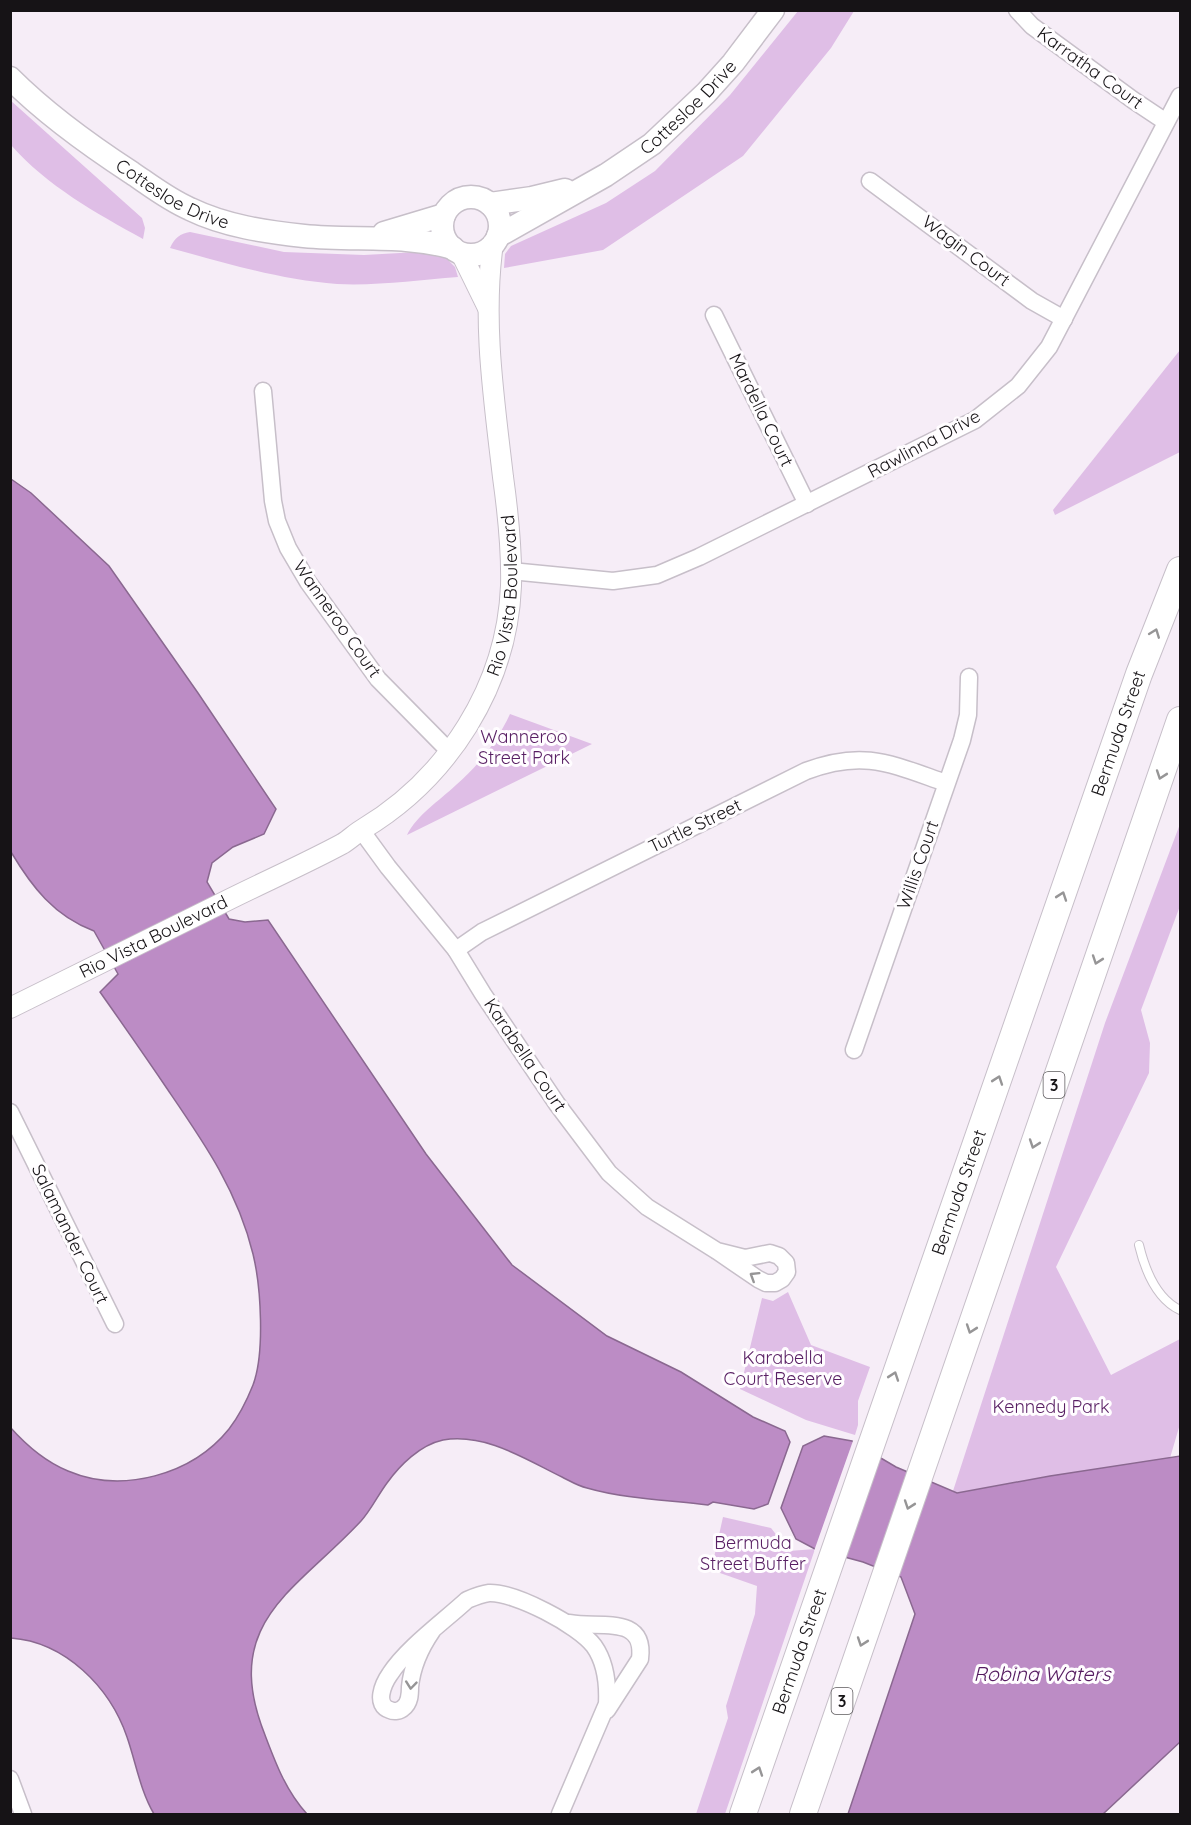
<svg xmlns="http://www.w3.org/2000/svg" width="1191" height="1825" font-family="Quicksand,sans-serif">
  <rect width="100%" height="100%" fill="#f6edf7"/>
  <g fill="#dfbee6">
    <polygon points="798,11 854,11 831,48 743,156 603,250 504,268 505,254 511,246 606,203 655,171 730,95"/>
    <path d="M 10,100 L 142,218 L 145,228 L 143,239 C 96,213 47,186 11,145 Z"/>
    <path d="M 190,232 L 284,252 L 364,255 L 418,252 L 434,254 L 446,258 L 455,267 L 458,277 C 418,280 377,286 337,284 C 280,280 226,263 170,248 C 175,237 180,234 190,232 Z"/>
    <polygon points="1180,350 1180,452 1055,515 1053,510"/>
    <path d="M 510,714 L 592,744 L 407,835 C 417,815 439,801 456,785 C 479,765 497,742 510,714 Z"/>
    <polygon points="1180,824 1180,906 1141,1010 1150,1043 1149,1073 1056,1267 1111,1375 1180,1339 1180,1424 1170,1458 1050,1476 957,1493 953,1491 1105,1023"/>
    <polygon points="788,1292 811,1345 870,1367 858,1401 858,1425 855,1435 806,1420 740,1389 762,1298 773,1301"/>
    <polygon points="723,1517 771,1528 789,1551 815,1549 725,1814 696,1814 728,1718 726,1706 755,1614 757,1586 720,1573 713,1562"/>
  </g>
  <g fill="#bc8cc5" stroke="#8a6890" stroke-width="1.5">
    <path d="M 11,479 L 31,493 L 109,566 L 198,693 L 276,809 L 264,834 L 233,847 L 212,863 L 207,882 L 229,919 L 245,922 L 268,920 L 426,1154 L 512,1265 L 607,1336 L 681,1372 L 753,1417 L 785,1431 L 790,1442 L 768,1504 L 754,1509 L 713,1502 L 708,1505 C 668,1500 625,1499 587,1488 C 578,1486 570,1481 562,1477 C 525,1459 486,1433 443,1440 C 420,1445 400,1465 387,1483 C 378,1495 371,1510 361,1521 C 295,1592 220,1622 265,1735 C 276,1764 286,1791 307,1814 L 154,1814 C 140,1790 136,1763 127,1737 C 110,1687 65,1642 11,1638 L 10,1427 C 26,1445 46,1462 68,1471 C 122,1494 192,1475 229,1429 C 239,1416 247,1400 253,1385 C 265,1353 261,1287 253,1254 C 238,1192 205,1144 170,1093 C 147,1059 124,1026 100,992 L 118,974 L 94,931 C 54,916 32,887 11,852 Z"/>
    <polygon points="824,1436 852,1441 896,1467 957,1493 1050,1476 1180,1456 1180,1742 1103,1814 848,1814 915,1614 901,1577 863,1562 815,1549 796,1539 781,1508 803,1446"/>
  </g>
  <polygon fill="#f6edf7" points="854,1438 880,1454 844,1560 814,1551"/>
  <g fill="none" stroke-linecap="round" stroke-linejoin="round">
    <g stroke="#c7bfc9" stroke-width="10">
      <path id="service" d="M 1139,1245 C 1145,1270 1157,1299 1180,1310"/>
    </g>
    <g stroke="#c7bfc9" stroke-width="19">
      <g id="minor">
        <polyline points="1017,10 1032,26 1133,100 1166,122"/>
        <polyline points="870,181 1032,301 1064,319"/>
        <polyline points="714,315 807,504"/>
        <polyline points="263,391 273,501 277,521 288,548 308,582 378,679 450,752"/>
        <polyline points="511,571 613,581 657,575 699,557 975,420 1018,386 1049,347 1180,96"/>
        <polyline points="361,830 388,867 456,950 483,994 557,1104 609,1173 647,1207 717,1251 758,1279 766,1283 775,1283 782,1279 787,1272 786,1263 779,1256 770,1253 745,1258 717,1251"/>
        <path d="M 456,950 L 482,932 L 806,771 C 864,749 891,764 946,783"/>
        <polyline points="854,1050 962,740 968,715 969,677"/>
        <polyline points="10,1112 115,1324"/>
        <path d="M 570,1623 C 596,1629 646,1613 640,1659 L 607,1710"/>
        <path d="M 432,1631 C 421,1647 412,1666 410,1687 C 410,1694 410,1703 403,1708 C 400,1711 394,1712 390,1710 C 374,1705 383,1684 390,1674 C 407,1648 443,1622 467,1600 C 474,1597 481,1594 489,1593 C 515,1592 578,1625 594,1646 C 606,1663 608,1684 607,1704 L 560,1814"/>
        <polyline points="10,1779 23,1814"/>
      </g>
    </g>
    <g stroke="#c7bfc9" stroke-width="22">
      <g id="tertiary">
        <polyline points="461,253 488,308"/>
        <path id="s1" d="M 10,1008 C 79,974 147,940 216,906 C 257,885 301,866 342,844 C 349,840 356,833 363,829 C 448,778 507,686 511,586 C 512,549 508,513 503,477 C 494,399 482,321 493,243"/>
      </g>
    </g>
    <g stroke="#c7bfc9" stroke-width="25">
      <g id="secondary">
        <path id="s2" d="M 10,78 C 47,115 89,145 132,173 C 151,186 169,200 190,209 C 225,226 266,232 304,236 C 354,241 405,234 453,248"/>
        <circle cx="471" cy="226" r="29"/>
        <polyline points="490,204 532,198 565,190"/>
        <polyline points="384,233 444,215"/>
        <path id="s3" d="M 498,236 L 606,175 L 652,144 L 706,93 L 733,63 L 773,10"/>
      </g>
    </g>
    <g stroke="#c7bfc9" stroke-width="28">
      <g id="primary">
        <path id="s4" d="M 743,1814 L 1139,674 L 1180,570"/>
        <polyline points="803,1814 1180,720"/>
      </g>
    </g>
    <use href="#service" stroke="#fff" stroke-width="8"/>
    <use href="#minor" stroke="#fff" stroke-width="16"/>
    <use href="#tertiary" stroke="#fff" stroke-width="20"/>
    <use href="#secondary" stroke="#fff" stroke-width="22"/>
    <use href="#primary" stroke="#fff" stroke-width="26"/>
  </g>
  <defs><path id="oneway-chevron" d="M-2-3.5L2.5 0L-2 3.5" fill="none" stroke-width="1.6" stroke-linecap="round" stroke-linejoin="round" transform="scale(1.5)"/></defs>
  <g stroke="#969596">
    <use href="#oneway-chevron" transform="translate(1155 633) rotate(-69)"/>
    <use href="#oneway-chevron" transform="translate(1161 775) rotate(109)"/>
    <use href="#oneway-chevron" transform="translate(1062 896) rotate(-71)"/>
    <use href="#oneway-chevron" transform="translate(1097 960) rotate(109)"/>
    <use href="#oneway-chevron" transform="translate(998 1080) rotate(-71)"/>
    <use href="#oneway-chevron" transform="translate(1034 1144) rotate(109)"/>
    <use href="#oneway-chevron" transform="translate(754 1276) rotate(-148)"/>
    <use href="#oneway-chevron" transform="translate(971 1329) rotate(109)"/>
    <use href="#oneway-chevron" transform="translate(894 1376) rotate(-71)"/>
    <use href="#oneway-chevron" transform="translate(909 1505) rotate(109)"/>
    <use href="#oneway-chevron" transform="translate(862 1642) rotate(109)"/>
    <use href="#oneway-chevron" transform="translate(411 1685) rotate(96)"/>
    <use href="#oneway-chevron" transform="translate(758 1771) rotate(-71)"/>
  </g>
  <g text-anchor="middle" stroke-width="6" stroke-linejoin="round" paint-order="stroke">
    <g fill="#fffdff" stroke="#5c595c" stroke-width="1.5">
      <rect x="1043.5" y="1072" width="21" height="26" rx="4.5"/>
      <rect x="831.5" y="1688" width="21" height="26" rx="4.5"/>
    </g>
    <g font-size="16" font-weight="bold" fill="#161316">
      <text x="1054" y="1091">3</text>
      <text x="842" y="1707">3</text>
    </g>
    <g font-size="18" fill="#161316" stroke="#fffdff">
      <text transform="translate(1090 68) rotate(36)" y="6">Karratha Court</text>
      <text dy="6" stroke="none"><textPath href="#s3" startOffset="231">Cottesloe Drive</textPath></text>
      <text dy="6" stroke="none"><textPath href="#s2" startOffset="201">Cottesloe Drive</textPath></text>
      <text transform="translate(966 251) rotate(37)" y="6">Wagin Court</text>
      <text transform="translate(761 410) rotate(64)" y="6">Mardella Court</text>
      <text transform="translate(924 444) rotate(-28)" y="6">Rawlinna Drive</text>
      <text dy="6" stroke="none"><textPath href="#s1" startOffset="682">Rio Vista Boulevard</textPath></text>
      <text transform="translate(337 619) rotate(55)" y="6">Wanneroo Court</text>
      <text dy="6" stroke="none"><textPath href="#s4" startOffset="1144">Bermuda Street</textPath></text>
      <text transform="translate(695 826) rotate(-26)" y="6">Turtle Street</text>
      <text transform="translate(918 865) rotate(-71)" y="6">Willis Court</text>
      <text dy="6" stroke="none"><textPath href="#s1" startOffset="160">Rio Vista Boulevard</textPath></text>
      <text transform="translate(525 1055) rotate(56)" y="6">Karabella Court</text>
      <text dy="6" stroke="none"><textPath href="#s4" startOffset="658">Bermuda Street</textPath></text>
      <text transform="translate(70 1234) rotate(64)" y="6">Salamander Court</text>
      <text dy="6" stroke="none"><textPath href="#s4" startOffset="172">Bermuda Street</textPath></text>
    </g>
    <g font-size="18" fill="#581e63" stroke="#fffdff">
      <text x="524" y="743">Wanneroo<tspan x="524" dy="21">Street Park</tspan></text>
      <text x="783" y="1364">Karabella<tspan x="783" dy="21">Court Reserve</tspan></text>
      <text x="1051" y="1413">Kennedy Park</text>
      <text x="753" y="1549">Bermuda<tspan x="753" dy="21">Street Buffer</tspan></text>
    </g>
    <g font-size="20" font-style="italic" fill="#551b60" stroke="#fffdff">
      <text x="1042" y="1681">Robina Waters</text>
    </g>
  </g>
  <rect width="1191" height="1825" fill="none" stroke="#161316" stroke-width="24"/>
</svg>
